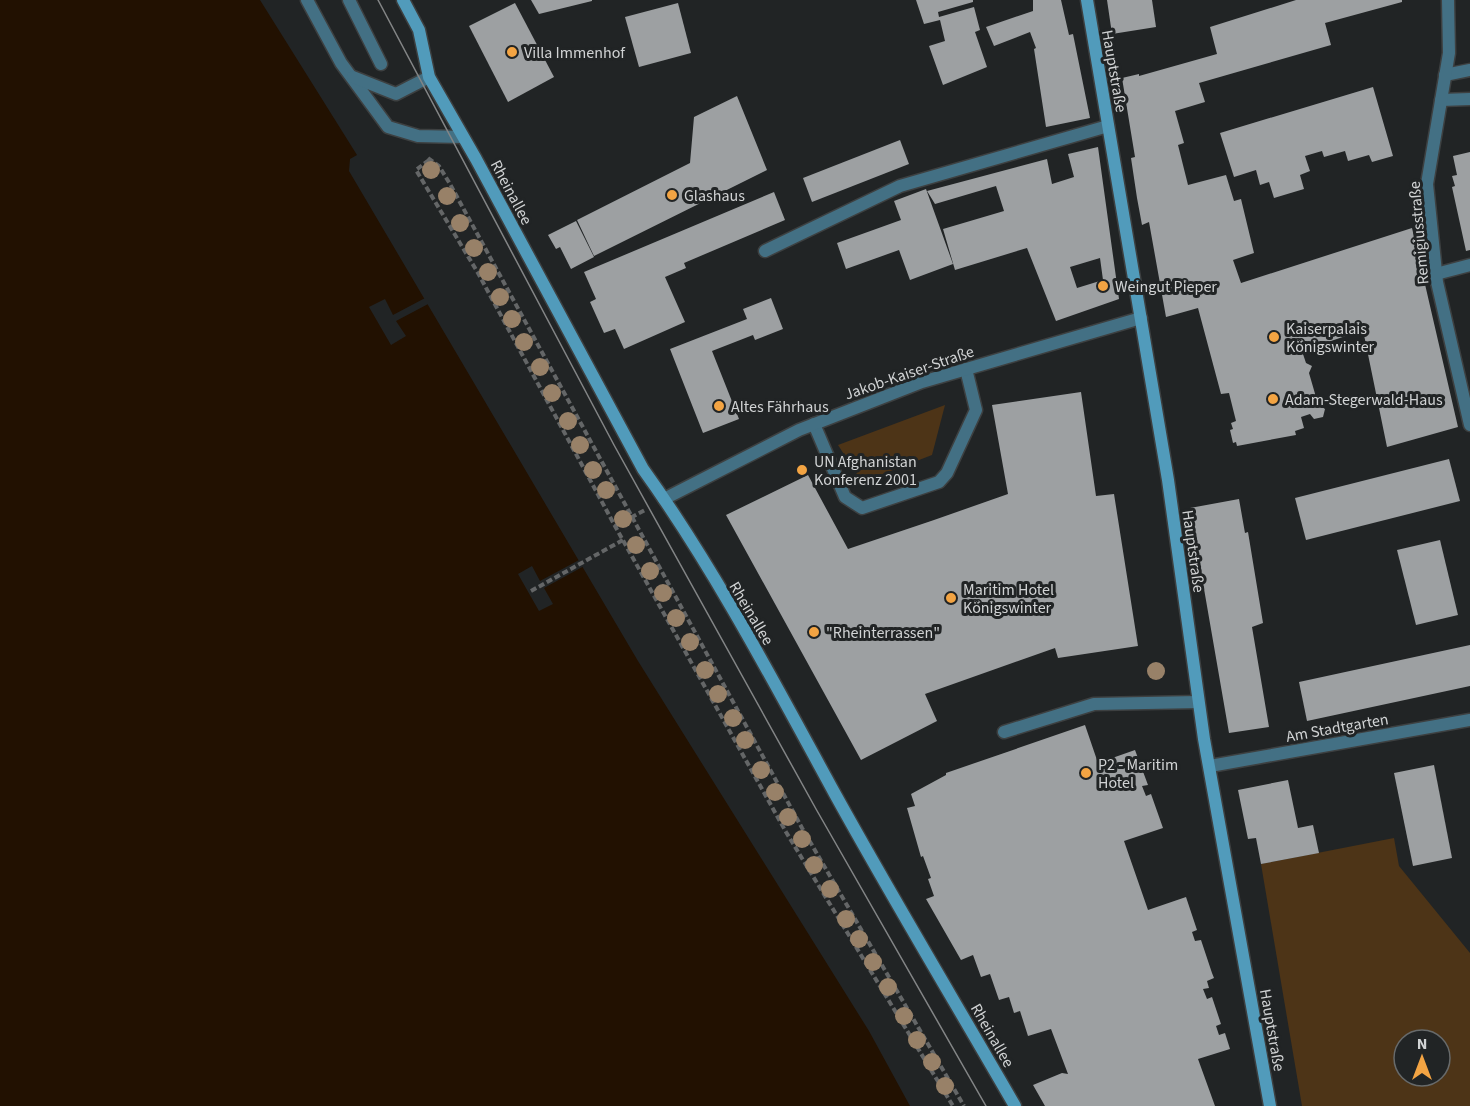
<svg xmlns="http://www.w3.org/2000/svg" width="1470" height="1106" font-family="'Source Sans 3',sans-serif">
  <rect width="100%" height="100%" fill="#212425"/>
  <g fill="#4d3417" fill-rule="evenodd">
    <polygon points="945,405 932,455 862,482 838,445"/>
    <path d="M 1394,838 L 1399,866 L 1470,953 L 1470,1106 L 1302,1106 L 1261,864 ZM 1404,1040 L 1440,1040 L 1440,1076 L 1404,1076 Z"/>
  </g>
  <polygon fill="#221101" points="0,0 260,0 357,155 350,159 349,171 638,661 869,1031 910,1106 0,1106"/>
  <g fill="#212425">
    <polygon points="427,297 430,303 396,321 406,336 391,345 369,307 385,299 393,315"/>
    <polygon points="581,559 586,565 544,588 553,604 539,611 518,574 532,566 540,581"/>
  </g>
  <g fill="#9da0a2" fill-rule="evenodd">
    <polygon points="531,0 592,0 592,1 539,14"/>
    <polygon points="916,0 973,0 973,2 938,12 939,17 974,7 980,30 975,32 987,67 943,85 929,46 945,41 940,20 924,24"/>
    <polygon points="1033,0 1061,0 1069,35 1073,34 1090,118 1046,127 1034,49 1036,48 1030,32 994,46 986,27 1033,11"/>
    <polygon points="1107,0 1152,0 1156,27 1112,34"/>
    <polygon points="1296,0 1402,0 1402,2 1325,23 1331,45 1199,83 1205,102 1175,111 1184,143 1178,145 1188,185 1226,175 1234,201 1241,199 1254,253 1233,260 1241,283 1412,228 1458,427 1387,447 1363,330 1302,351 1306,363 1312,366 1309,373 1318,404 1325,409 1323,417 1314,419 1310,414 1301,417 1304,428 1295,431 1296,435 1237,446 1236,442 1233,443 1230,430 1233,429 1231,423 1236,421 1229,393 1221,394 1198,308 1166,317 1149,222 1142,225 1137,198 1131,158 1135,157 1122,78 1139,74 1139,76 1217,54 1210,27"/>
    <polygon points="515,3 554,77 508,102 469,26"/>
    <polygon points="678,3 691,53 639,67 625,17"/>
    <polygon points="1373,87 1393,156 1372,162 1369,155 1348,161 1345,151 1324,157 1322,151 1305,156 1310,171 1300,175 1304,189 1274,198 1269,182 1260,185 1256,170 1234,177 1220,133"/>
    <polygon points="737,96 767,170 594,256 577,220 690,163 694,117"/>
    <polygon points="900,140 909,164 812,202 803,178"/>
    <path d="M 1098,147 L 1119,299 L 1056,321 L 1027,248 L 955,270 L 943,229 L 1004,211 L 996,186 L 935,204 L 927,191 L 1047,159 L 1052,184 L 1074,177 L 1068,154 ZM 1100,258 L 1103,280 L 1077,288 L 1070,267 Z"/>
    <polygon points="1470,152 1470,250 1466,251 1452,187 1455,186 1452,176 1457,175 1453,156"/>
    <polygon points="926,189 953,264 910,280 899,250 846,269 837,243 901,220 894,201"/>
    <polygon points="774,192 785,220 684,263 686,268 665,277 685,322 624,349 615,329 604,333 590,302 596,299 584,272"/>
    <polygon points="576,221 594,257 571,269 560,247 556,249 548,235"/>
    <polygon points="771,298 783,329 755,340 753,335 712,351 739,419 703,433 670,349 747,319 743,309"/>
    <polygon points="1081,392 1096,496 1114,494 1138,646 1058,658 1055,648 925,694 937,721 861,760 726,515 808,475 848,549 934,520 1008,494 992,405"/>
    <polygon points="1449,459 1460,501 1306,540 1295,498"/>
    <polygon points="1239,499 1245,533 1248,532 1263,623 1252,627 1269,727 1229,733 1190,508"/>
    <polygon points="1440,540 1458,615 1416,625 1397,550"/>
    <polygon points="1470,645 1470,686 1307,721 1299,682"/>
    <polygon points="1085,725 1098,763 1135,750 1148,785 1142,786 1146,796 1151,794 1163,828 1124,841 1148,910 1186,897 1197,930 1192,932 1195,941 1201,940 1212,973 1214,978 1207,981 1209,988 1203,989 1207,999 1212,997 1221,1024 1216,1026 1219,1035 1225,1033 1230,1049 1198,1059 1215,1106 1045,1106 1033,1085 1062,1073 1068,1074 1051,1029 1028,1036 1020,1011 1014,1013 1009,997 999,1000 990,974 981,977 973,955 961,960 926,899 934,896 928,879 931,878 923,856 921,857 907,808 915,806 911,794 946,775 946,773"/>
    <polygon points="1434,765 1452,858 1413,866 1394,773"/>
    <polygon points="1288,780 1298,828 1313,825 1319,853 1261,864 1256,838 1248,839 1238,790"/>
  </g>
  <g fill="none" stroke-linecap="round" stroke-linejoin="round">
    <g stroke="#3d4041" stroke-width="15">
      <g id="lane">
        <polyline points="1445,75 1470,70"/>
        <polyline points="1441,100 1470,99"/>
        <polyline points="765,251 900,186 1108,126"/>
        <polyline points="1436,274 1470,265"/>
        <polyline points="814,424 845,497 862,508 939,482 947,473 976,410 966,369"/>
        <polyline points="1004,732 1094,704 1198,702"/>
      </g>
    </g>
    <g stroke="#3d4041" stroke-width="15">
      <g id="street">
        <polyline points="307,0 341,63 388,127 418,136 462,137"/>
        <polyline points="349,0 381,64"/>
        <polyline points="1448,0 1449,53 1427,184 1437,282 1470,425"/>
        <polyline points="353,77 396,94 429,77"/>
        <polyline points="664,499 799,430 922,382 1141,318"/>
        <polyline points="1210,766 1470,720"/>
      </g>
    </g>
    <g stroke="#3d4041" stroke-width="15">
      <g id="secondary">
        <path d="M 403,0 L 419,30 L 429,77 L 476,159 L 643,469 C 715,569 776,686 835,794 C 893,899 955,1002 1015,1106"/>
        <polyline points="1087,0 1168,480 1204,739 1270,1106"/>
      </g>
    </g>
    <g stroke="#646667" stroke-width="4" stroke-dasharray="6 3" stroke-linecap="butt">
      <polyline points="428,158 439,166 450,184 802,828 964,1106"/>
      <polyline points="429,160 416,170 478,273 615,526 786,832 953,1106"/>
      <polyline points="615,526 645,510"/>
      <polyline points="531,591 623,540"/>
    </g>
    <use href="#lane" stroke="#437084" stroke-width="12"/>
    <use href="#street" stroke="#437084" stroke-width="12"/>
    <use href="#secondary" stroke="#519bbb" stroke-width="12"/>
    <polyline stroke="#838586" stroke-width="1.5" points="378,0 614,445 816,809 986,1106"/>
  </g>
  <g fill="#988168">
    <circle cx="431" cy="170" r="9"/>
    <circle cx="447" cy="196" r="9"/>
    <circle cx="460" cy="223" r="9"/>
    <circle cx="474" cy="248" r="9"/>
    <circle cx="488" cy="272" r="9"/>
    <circle cx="500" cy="297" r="9"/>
    <circle cx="512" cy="319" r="9"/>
    <circle cx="524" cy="342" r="9"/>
    <circle cx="540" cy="367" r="9"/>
    <circle cx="552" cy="393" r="9"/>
    <circle cx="568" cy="421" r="9"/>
    <circle cx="580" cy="445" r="9"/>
    <circle cx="593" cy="470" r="9"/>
    <circle cx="606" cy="490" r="9"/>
    <circle cx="623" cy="519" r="9"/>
    <circle cx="636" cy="545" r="9"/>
    <circle cx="650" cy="571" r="9"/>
    <circle cx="663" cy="593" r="9"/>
    <circle cx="676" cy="618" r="9"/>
    <circle cx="690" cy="642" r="9"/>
    <circle cx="705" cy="670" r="9"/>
    <circle cx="1156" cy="671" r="9"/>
    <circle cx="718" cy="694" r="9"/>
    <circle cx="733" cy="718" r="9"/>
    <circle cx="745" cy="740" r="9"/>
    <circle cx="761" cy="770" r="9"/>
    <circle cx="775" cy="792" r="9"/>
    <circle cx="788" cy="817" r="9"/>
    <circle cx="802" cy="839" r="9"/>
    <circle cx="814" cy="865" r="9"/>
    <circle cx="830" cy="889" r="9"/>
    <circle cx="846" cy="919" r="9"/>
    <circle cx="859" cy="939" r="9"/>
    <circle cx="873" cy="962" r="9"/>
    <circle cx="888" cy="987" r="9"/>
    <circle cx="904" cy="1016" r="9"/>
    <circle cx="917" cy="1040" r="9"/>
    <circle cx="932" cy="1062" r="9"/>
    <circle cx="945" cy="1086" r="9"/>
  </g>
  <g fill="#f3a443" stroke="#212425" stroke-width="2">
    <circle cx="512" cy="52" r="6"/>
    <circle cx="672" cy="195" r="6"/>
    <circle cx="1103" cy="286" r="6"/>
    <circle cx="1274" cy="337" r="6"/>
    <circle cx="1273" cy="399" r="6"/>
    <circle cx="719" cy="406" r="6"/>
    <circle cx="802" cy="470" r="6"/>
    <circle cx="951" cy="598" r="6"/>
    <circle cx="814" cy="632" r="6"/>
    <circle cx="1086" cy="773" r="6"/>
  </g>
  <g text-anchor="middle" stroke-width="6" stroke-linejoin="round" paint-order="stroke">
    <g font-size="16" fill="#d1d3d4" stroke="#212425" text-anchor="start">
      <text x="524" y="58">Villa Immenhof</text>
      <text x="684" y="201">Glashaus</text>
      <text x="1115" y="292">Weingut Pieper</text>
      <text x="1286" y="334">Kaiserpalais<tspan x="1286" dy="18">Königswinter</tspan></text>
      <text x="1285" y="405">Adam-Stegerwald-Haus</text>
      <text x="731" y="412">Altes Fährhaus</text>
      <text x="814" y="467">UN Afghanistan<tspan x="814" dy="18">Konferenz 2001</tspan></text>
      <text x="963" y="595">Maritim Hotel<tspan x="963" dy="18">Königswinter</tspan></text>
      <text x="826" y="638">"Rheinterrassen"</text>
      <text x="1098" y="770">P2 - Maritim<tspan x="1098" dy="18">Hotel</tspan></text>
    </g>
    <g font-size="16" fill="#d1d3d4" stroke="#212425">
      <text transform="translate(1115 71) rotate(80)" y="6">Hauptstraße</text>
      <text transform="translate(512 192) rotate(62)" y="6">Rheinallee</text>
      <text transform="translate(1418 233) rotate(-95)" y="6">Remigiusstraße</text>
      <text transform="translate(909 372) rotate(-19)" y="6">Jakob-Kaiser-Straße</text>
      <text transform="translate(1194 551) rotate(82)" y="6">Hauptstraße</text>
      <text transform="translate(752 613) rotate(59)" y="6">Rheinallee</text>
      <text transform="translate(1337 727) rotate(-10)" y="6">Am Stadtgarten</text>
      <text transform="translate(1273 1030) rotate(80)" y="6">Hauptstraße</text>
      <text transform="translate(993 1035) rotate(60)" y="6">Rheinallee</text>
    </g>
  </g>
  <g transform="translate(1422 1058)"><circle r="28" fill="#212425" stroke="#676a6b" stroke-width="1.5"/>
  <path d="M0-4.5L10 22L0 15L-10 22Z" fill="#f3a443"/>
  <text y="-9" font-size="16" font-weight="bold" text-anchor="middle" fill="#d1d3d4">N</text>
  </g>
</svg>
